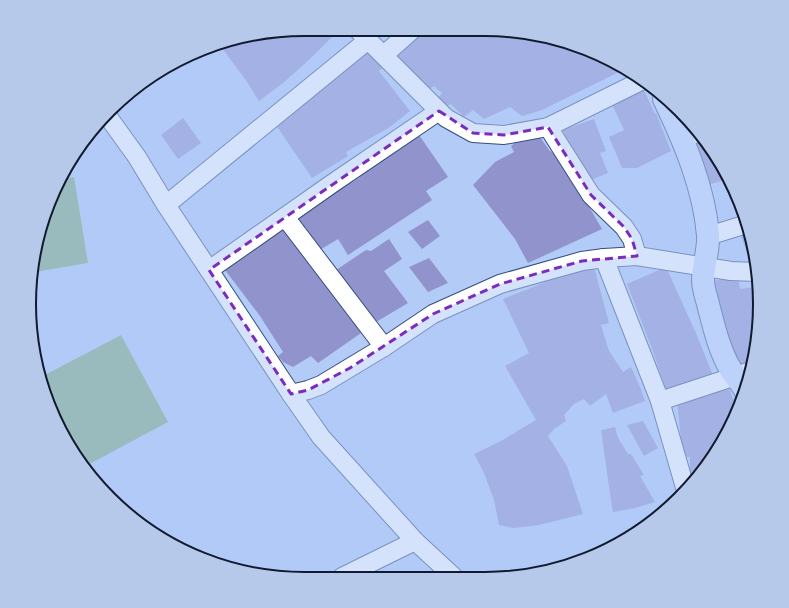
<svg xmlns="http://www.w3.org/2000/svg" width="789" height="608" font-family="'Titillium Web',sans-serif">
  <rect width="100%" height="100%" fill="#b2cbf7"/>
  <g fill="#7da977">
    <polygon points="74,177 88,263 35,272 38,233 61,179"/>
    <polygon points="121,335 168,422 84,467 75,457 44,392 41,377"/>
  </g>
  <g fill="#9193cd">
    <polygon points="304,29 340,29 310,59 283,83 259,101 245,79 219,44 233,38"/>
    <polygon points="371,29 392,29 380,38"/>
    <polygon points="424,29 434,29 437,33 442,29 503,30 556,38 607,57 625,69 542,110 522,116 510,107 484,119 473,110 464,117 451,104 447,106 438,98 442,93 434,86 428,91 396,54"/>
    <polygon points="370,48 385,66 379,71 410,111 390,127 346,152 348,156 312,178 276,125 338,77"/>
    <polygon points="643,88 655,114 656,113 671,151 637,168 622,168 609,137 624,130 611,102"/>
    <polygon points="183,118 201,143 178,159 161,135"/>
    <polygon points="594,119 606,151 600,153 608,173 586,182 575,165 563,130"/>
    <polygon points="415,129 448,177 426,191 432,200 348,255 338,239 318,251 293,218 359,178 370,165 374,167 381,154"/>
    <polygon points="535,130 549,150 555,155 571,180 575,177 588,205 602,229 528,263 515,239 473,185 495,162 514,152 511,146 522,137"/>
    <polygon points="702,139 714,151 728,179 708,185 693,143"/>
    <polygon points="729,180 739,199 744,216 743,217 728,181"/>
    <polygon points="428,220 440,236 422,249 408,232"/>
    <polygon points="283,222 364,331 318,363 311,356 293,367 283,362 278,356 283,352 260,316 222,266"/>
    <polygon points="749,231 755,251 756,260 750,261 740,233"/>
    <polygon points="389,239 402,259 384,271 408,303 371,325 333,272 366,250 371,251"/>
    <polygon points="429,258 448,283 428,292 409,267"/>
    <polygon points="593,263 609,323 601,325 609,351 623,372 631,367 640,387 645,401 613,413 606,394 590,406 584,399 574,404 564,415 566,421 554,429 548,436 567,466 583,514 539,525 513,528 499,525 494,500 484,473 474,454 501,441 536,420 505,366 529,353 503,299"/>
    <polygon points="666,267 695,331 713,375 667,392 652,349 627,284"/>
    <polygon points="738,277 740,289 755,287 756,291 759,291 760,304 754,361 736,367 711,281"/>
    <polygon points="729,389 735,403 736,416 714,457 696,478 690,478 690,457 677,456 677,439 681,439 677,401"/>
    <polygon points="643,421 658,448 644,456 627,425"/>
    <polygon points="615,427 618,438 628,454 631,454 644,475 640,476 655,502 635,508 613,512 611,501 601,430"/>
  </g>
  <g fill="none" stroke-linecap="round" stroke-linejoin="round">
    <g stroke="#344d7d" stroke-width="20">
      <g id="street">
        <polyline points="357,29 446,118 473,133 504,135 548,127 643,80"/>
        <polyline points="384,55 413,29"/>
        <polyline points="106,114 137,157 166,205 291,394 308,390 321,385 384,347 433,314 500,284 582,261 604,258 637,256 731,271 757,272"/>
        <polyline points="548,127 591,195 624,227 632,239 637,256"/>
        <polyline points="682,139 697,133"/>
        <polyline points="166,205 368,40"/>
        <polyline points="285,217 384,347"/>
        <polyline points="708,236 747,224"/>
        <polyline points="604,258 660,401 751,371"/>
        <polyline points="209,270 333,183 439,111"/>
        <polyline points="291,394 321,437 415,541 454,577"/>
        <polyline points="660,401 686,491"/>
        <polyline points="342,577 415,541"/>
      </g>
    </g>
    <g stroke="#344d7d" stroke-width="24">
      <path id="secondary" d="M 664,99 C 684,141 704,187 708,235 C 709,250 703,265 703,280 C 703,288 706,296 708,304 C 714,327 719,350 731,370 C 736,377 741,383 745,390"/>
    </g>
    <use href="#street" stroke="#fff" stroke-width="18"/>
    <use href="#secondary" stroke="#cadcfe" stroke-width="22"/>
  </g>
  <path d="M0 0H789V608H0ZM 439,111 L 473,133 L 504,135 L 548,127 L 591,195 L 624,227 L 632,239 L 637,256 L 582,261 L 500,284 L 433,314 L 350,368 L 308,390 L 291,394 L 209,270 Z" fill="#b2cbf7" fill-opacity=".55" fill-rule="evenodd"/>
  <path fill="none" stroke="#7b2cbf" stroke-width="3" stroke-dasharray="8 5" stroke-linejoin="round" d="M 439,111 L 473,133 L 504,135 L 548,127 L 591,195 L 624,227 L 632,239 L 637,256 L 582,261 L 500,284 L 433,314 L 350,368 L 308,390 L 291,394 L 209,270 Z"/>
  <path d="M0 0H789V608H0ZM304 36H485A268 268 0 0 1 753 304V304A268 268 0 0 1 485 572H304A268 268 0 0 1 36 304V304A268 268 0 0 1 304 36Z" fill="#b7c9ea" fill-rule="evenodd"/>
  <path fill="none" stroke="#101b2f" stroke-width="2" d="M304 36H485A268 268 0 0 1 753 304V304A268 268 0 0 1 485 572H304A268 268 0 0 1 36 304V304A268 268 0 0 1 304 36Z"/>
</svg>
